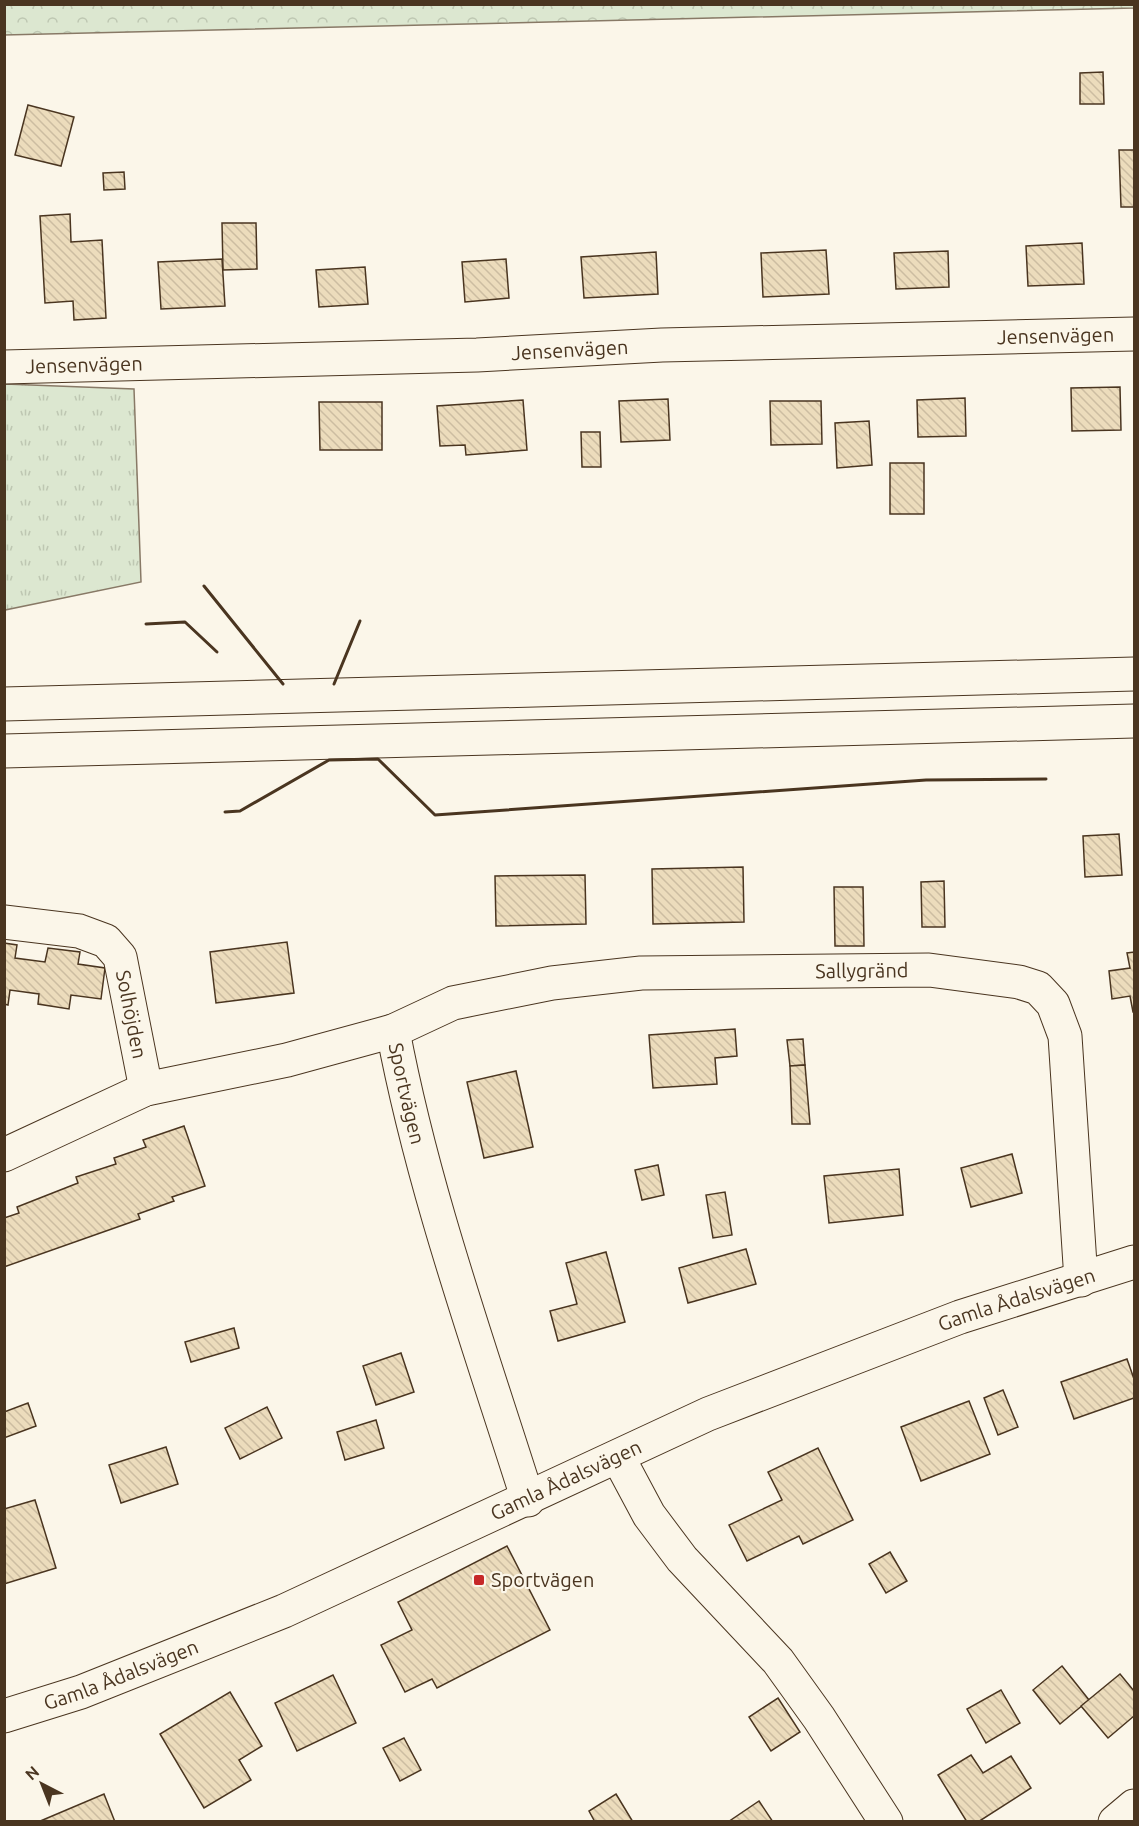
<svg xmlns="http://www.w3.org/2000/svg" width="1139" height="1826" font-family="Ubuntu,sans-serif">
  <defs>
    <pattern id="forest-crowns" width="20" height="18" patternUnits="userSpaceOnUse" patternTransform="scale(1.5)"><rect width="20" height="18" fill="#dce7d0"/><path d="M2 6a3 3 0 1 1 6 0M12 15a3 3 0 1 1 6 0" fill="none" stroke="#bec7b2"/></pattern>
    <pattern id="park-tufts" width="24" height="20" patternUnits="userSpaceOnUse" patternTransform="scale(1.5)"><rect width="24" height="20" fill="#dce7d0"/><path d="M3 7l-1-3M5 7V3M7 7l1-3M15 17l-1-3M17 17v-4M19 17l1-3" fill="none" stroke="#bec7b2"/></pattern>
    <pattern id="building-back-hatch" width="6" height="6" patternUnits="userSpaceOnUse" patternTransform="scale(1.5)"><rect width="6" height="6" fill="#ecdcbc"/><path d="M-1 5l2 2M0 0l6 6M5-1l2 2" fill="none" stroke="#ccbda1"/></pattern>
  </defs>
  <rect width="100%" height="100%" fill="#fbf6e9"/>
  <polygon fill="url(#forest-crowns)" stroke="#887966" stroke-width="1.5" points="1134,4 1134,8 4,35 5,4"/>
  <polygon fill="url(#park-tufts)" stroke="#887966" stroke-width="1.5" points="5,384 134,389 141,582 5,610"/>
  <g fill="url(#building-back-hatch)" stroke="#4a3520" stroke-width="1.5">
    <polygon points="1103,72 1104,104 1080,104 1080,73"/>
    <polygon points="28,105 74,117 61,166 15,155"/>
    <polygon points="1119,150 1134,150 1134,207 1121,207"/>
    <polygon points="124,172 125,189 104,190 103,173"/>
    <polygon points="70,214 71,242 102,240 106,318 74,320 73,301 45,303 40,216"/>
    <polygon points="222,223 256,223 257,269 223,270"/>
    <polygon points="1082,243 1084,284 1028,286 1026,246"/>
    <polygon points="826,250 829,294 763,297 761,253"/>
    <polygon points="948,251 949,287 896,289 894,253"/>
    <polygon points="656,252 658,294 584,298 581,257"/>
    <polygon points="222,259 225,306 161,309 158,262"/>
    <polygon points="506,259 509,298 465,302 462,262"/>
    <polygon points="365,267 368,304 319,307 316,270"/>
    <polygon points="1120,387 1121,430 1072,431 1071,388"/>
    <polygon points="965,398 966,436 918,437 917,400"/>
    <polygon points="668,399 670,440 621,442 619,401"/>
    <polygon points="523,400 527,450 466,455 465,445 440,446 437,406"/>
    <polygon points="770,401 821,401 822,444 771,445"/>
    <polygon points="319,402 382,402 382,450 320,450"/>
    <polygon points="869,421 872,465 837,468 835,423"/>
    <polygon points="581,432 600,432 601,467 582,467"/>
    <rect x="890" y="463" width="34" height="51"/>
    <polygon points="1119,834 1122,875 1085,877 1083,836"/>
    <polygon points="743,867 744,922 653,924 652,869"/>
    <polygon points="585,875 586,924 496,926 495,876"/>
    <polygon points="944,881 945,927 922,927 921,882"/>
    <polygon points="834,887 863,887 864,946 835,946"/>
    <polygon points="287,942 294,993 216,1003 210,952"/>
    <polygon points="4,943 17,945 15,958 45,962 48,948 80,952 78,964 105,968 101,999 71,995 69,1009 38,1004 39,994 10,990 8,1005 4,1004"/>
    <polygon points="1134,952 1134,1012 1133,1012 1130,996 1112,999 1109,971 1130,968 1127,953"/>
    <polygon points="735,1029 737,1056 715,1058 717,1084 653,1088 649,1035"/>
    <polygon points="803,1039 805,1065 790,1066 787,1040"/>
    <polygon points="805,1065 810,1124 792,1124 790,1066"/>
    <polygon points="516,1071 533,1147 484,1158 467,1082"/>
    <polygon points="184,1126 205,1186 172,1197 174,1201 138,1214 140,1219 4,1267 4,1218 19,1213 17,1207 78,1183 76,1177 116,1164 114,1158 146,1147 143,1140"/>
    <polygon points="1012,1154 1022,1193 971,1207 961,1168"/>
    <polygon points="658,1165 664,1195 642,1200 635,1170"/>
    <polygon points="899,1169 903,1215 829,1223 824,1176"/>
    <polygon points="725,1192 732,1235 713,1238 706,1195"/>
    <polygon points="746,1249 756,1284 688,1303 679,1268"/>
    <polygon points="606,1252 625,1322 558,1341 550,1311 577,1304 566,1263"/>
    <polygon points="234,1328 239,1348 191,1362 185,1342"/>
    <polygon points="401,1353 414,1392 376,1405 363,1366"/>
    <polygon points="1127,1359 1134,1379 1134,1398 1074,1419 1061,1382"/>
    <polygon points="1003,1390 1018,1427 998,1435 984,1398"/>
    <polygon points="969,1401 990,1454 921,1481 901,1427"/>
    <polygon points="28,1403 36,1426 4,1438 4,1412"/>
    <polygon points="267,1407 282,1438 240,1459 225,1428"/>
    <polygon points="376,1420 384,1448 345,1460 337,1432"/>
    <polygon points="166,1447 178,1484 121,1503 109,1465"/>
    <polygon points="818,1448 853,1520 803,1544 799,1536 747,1561 729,1525 782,1500 768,1472"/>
    <polygon points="35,1500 56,1568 4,1584 4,1509"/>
    <polygon points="507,1546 550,1630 437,1688 432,1679 405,1692 381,1645 412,1630 398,1602"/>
    <polygon points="890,1552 907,1581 886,1593 869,1564"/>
    <polygon points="1062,1666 1089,1700 1060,1724 1033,1690"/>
    <polygon points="1120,1674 1134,1691 1134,1716 1108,1738 1081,1706"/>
    <polygon points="333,1675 356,1723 297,1751 275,1703"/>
    <polygon points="1001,1690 1020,1723 986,1743 967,1709"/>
    <polygon points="230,1692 262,1746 239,1760 251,1780 204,1808 160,1734"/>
    <polygon points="778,1698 800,1732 771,1751 749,1717"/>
    <polygon points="404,1738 421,1770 400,1781 383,1748"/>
    <polygon points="971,1755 983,1773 1011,1756 1031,1788 978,1822 967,1822 938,1775"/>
    <polygon points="104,1794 115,1822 38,1822"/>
    <polygon points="616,1794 633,1822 595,1822 589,1811"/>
    <polygon points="759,1801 773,1822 728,1822"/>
  </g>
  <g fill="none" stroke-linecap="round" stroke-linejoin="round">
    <g stroke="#4a3520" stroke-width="35">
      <g id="minor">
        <path id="s1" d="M 4,367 L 477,355 L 662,345 L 1134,334"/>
        <path id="s2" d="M 4,922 L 79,931 L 106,941 L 120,957 L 146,1089"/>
        <path id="s3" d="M 393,1031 C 423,1190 479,1345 528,1500"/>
        <path id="s4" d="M 4,1155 L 146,1089 L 287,1060 L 393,1031 L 453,1003 L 552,983 L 641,973 L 929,970 L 1019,982 L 1038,988 L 1053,1004 L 1065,1036 L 1081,1280"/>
        <polyline points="618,1457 649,1515 682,1559 778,1661 819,1718 886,1822"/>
        <path id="s5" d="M 4,1716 L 81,1692 L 284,1611 L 708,1414 L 960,1317 L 1134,1262"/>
        <polyline points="1115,1822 1134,1806"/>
      </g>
    </g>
    <g stroke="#4a3520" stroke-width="35">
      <g id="highway">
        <polyline points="4,704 1134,674"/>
        <polyline points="4,751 1134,721"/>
      </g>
    </g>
    <use href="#minor" stroke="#fbf6e9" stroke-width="33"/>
    <use href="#highway" stroke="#fbf6e9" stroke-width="33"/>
    <g stroke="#4a3520" stroke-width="3">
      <polyline points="204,586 283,684"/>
      <polyline points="146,624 185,622 217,652"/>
      <polyline points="334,684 360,621"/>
      <polyline points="225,812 240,811 329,760 378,759 435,815 926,780 1046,779"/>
    </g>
  </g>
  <rect fill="#c62828" stroke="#fbf6e9" stroke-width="2" x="473" y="1574" width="12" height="12" rx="3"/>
  <g text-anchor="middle" stroke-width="4.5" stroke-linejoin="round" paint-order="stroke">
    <g font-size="20" fill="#4a3520" stroke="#fbf6e9">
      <text dy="7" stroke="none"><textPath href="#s1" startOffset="1052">Jensenvägen</textPath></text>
      <text dy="7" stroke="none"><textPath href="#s1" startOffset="566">Jensenvägen</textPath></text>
      <text dy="7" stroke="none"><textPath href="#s1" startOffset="80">Jensenvägen</textPath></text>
      <text dy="7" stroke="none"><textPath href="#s4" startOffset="888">Sallygränd</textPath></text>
      <text dy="7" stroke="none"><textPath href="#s2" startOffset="184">Solhöjden</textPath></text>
      <text dy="7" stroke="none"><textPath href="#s3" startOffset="64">Sportvägen</textPath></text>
      <text dy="7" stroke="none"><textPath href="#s5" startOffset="1096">Gamla Ådalsvägen</textPath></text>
      <text dy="7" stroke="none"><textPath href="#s5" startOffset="610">Gamla Ådalsvägen</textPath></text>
      <text dy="7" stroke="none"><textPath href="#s5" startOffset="124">Gamla Ådalsvägen</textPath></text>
    </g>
    <g font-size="20" fill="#4a3520" stroke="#fbf6e9" text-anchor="start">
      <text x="491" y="1587">Sportvägen</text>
    </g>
  </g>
  <rect width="1139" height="1826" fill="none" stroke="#4a3520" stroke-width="12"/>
  <g transform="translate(42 1784) rotate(318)" stroke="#fbf6e9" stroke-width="4.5" paint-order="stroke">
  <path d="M0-4.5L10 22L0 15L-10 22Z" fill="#4a3520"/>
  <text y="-9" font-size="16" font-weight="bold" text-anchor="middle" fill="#4a3520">N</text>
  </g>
</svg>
